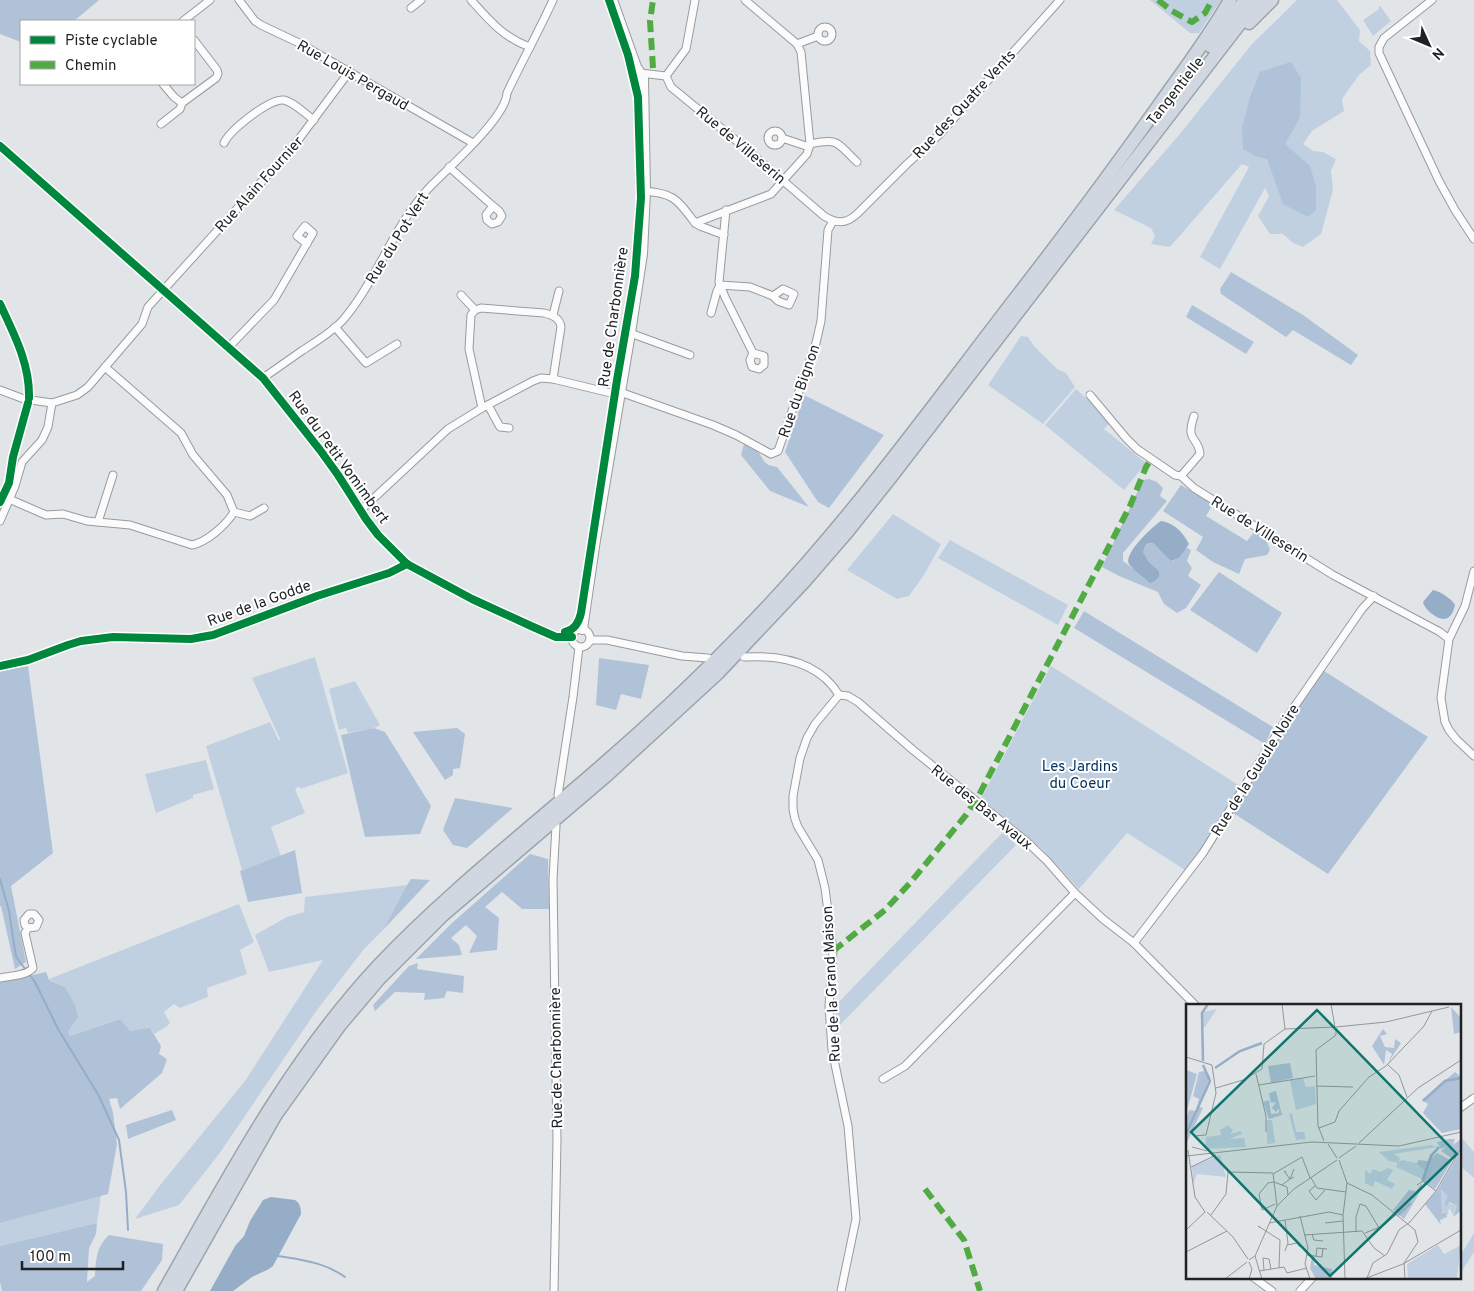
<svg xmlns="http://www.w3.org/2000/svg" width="1474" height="1291" font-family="Overpass,sans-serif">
  <rect width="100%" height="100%" fill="#e2e5e8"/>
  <g fill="#c0d0e1">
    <polygon points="1150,0 1221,0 1199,33 1190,33"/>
    <polygon points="1297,0 1337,0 1360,30 1359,41 1370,51 1371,65 1359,75 1342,99 1344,111 1312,131 1303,144 1313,151 1323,152 1336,159 1331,171 1333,190 1321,234 1303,247 1293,243 1283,234 1270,234 1258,216 1269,196 1265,188 1220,269 1200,257 1249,167 1242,164 1170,247 1151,244 1155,236 1151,228 1114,210 1179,135 1252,44"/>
    <polygon points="1379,6 1381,7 1391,21 1373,36 1363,20 1379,9"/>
    <polygon points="1021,336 1028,337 1034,346 1057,369 1066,373 1075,387 1043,424 988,385"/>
    <polygon points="1076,389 1100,411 1109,424 1104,429 1146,463 1124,490 1045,425"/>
    <polygon points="893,514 941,544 924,575 909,596 897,599 847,570"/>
    <polygon points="950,540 1068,605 1058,625 938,558"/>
    <polygon points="315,657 348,773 300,789 299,786 295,789 305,813 271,827 281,856 242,870 206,746 270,722 279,741 280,739 252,678"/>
    <polygon points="1051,666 1240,786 1200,850 1185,870 1127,833 1079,889 1042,849 981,799"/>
    <polygon points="355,681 380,725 374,728 348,733 346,728 339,730 329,689"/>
    <polygon points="206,760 214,789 193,795 193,798 156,813 145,774"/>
    <polygon points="1004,831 1016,845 838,1027 835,1006"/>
    <polygon points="407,885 383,930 364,949 317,1010 219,1154 179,1205 135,1219 161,1184 245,1081 323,960 269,972 255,935 287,917 304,912 305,897"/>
    <polygon points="239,904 254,942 240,950 247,974 207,988 208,997 180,1008 174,1004 164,1012 170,1023 166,1027 154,1034 151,1029 130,1031 119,1019 70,1036 68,1032 78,1017 65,987 49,979"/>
    <polygon points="1460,1136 1474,1152 1474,1178 1460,1166"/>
    <polygon points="101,1195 97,1223 0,1246 0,1223"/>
    <polygon points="1474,1233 1474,1252 1460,1274 1460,1256"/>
  </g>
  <g fill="#afc2d8">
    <polygon points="0,0 99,0 74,21 21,21 21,42 0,34"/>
    <polygon points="1291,62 1301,78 1300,117 1285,144 1310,166 1316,186 1316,210 1308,217 1283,204 1267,159 1255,156 1243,149 1242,128 1250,97 1260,72"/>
    <polygon points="1231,272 1303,315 1358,355 1351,365 1293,330 1286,337 1221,294 1220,289"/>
    <polygon points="1192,305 1254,342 1246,354 1186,317"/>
    <polygon points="804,395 884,435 829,508 818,502 785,452"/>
    <path d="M 744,444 C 748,446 753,447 756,449 C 765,459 761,465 777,467 L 809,507 L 770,491 L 741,455 Z"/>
    <path d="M 1149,479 L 1157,482 L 1163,488 L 1160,496 L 1167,501 L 1123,553 L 1123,561 L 1151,582 L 1159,571 L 1149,562 L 1142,553 C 1144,546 1146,544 1153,543 L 1172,561 L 1179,558 L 1186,547 L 1191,550 L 1187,561 L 1192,568 L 1188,576 L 1201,585 L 1186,608 L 1177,613 L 1164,604 L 1158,592 L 1119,576 L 1102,567 L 1143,480 Z"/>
    <path d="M 1181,485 L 1213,504 L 1206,516 L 1247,541 L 1254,532 C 1264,536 1267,540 1270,550 L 1267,555 L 1245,559 L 1239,574 L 1213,562 L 1196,550 L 1203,537 L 1163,511 Z"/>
    <polygon points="1219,572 1282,613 1257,653 1190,610"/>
    <polygon points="1084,611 1273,727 1265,744 1074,628"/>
    <polygon points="599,658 649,665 641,699 621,694 616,710 596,705"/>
    <polygon points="28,666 53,853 11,886 26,962 15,969 1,906 0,906 0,670"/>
    <polygon points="1324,671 1428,737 1328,874 1233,813 1308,692"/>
    <polygon points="374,728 385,732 431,806 420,834 365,837 341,735"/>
    <polygon points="457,728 465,734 460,768 453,769 453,775 445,780 413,732"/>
    <polygon points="455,798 513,808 467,848 453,845 443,830"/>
    <polygon points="295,850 302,893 248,902 240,871"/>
    <polygon points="530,854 548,859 549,909 522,909 502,892 485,907 499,918 497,950 469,953 477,936 466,925 451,938 459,945 462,955 416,959 452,923"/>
    <polygon points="411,879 430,880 383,930 407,885"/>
    <polygon points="418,963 417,969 464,976 463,993 447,991 444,998 424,1000 425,993 395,992 375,1011 373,1005 409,966"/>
    <polygon points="46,972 49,980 65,987 75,1005 78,1017 68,1032 70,1036 120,1019 130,1031 150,1028 161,1046 159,1054 167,1059 162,1073 120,1109 117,1098 109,1099 113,1113 117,1144 108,1194 0,1223 0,982"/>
    <polygon points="172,1110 176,1120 128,1139 126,1125"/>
    <path d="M 97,1223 L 96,1234 L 89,1248 L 87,1282 L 95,1276 C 96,1260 96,1247 109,1235 L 163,1244 L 162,1260 L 141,1291 L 2,1291 L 0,1282 L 0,1246 Z"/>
  </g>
  <g fill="#96adc7">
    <path d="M 1161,521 C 1174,523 1183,532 1189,544 L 1179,558 L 1171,561 L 1153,543 C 1146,543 1144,546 1143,553 L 1149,562 L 1159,571 L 1159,577 L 1155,581 L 1150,583 C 1144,577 1134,571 1129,564 C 1123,554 1152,527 1161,521 Z"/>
    <path d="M 1433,590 C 1440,591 1452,599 1455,605 C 1454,609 1452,615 1449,617 C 1442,624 1424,610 1423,602 Z"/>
    <path d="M 271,1197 L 295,1200 C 300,1203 301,1208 301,1214 L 273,1266 L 269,1269 L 252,1277 L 233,1291 L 210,1291 L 235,1246 L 244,1236 L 250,1221 L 263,1200 Z"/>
  </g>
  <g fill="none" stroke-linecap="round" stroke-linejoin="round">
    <g stroke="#96adc7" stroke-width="2">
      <polyline points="0,879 9,911 16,957 26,970"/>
      <polyline points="29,974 35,982 58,1029 99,1096 119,1140 126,1192 128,1230"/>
      <path d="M 278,1256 C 302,1260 324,1262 345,1277"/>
    </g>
    <g stroke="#989b9d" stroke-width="9">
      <g id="street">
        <polyline points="239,0 255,21 261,25 299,43 473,143"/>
        <path d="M 471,0 C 489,20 504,38 530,47"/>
        <polyline points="1432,0 1384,38 1379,47 1379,53 1439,181 1455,210 1474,239"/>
        <polyline points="411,8 421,0"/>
        <polyline points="183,21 210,0"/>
        <circle cx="825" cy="34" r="7"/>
        <polyline points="797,44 818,36"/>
        <polyline points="640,73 666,76"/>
        <path d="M 666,76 L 671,87 L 738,142 L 824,216 C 837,224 846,224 857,214 L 907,164 L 939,135 L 1060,0"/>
        <polyline points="666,76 686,49 695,0"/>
        <polyline points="163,84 174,97 182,103"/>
        <polyline points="161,124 180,109 182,103 216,78 218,74 217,70 194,40"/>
        <circle cx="775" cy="138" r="7"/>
        <polyline points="782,138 809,147"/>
        <path d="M 224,143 C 230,130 270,98 284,100 C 294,102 305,114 314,120"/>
        <path d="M 810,144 C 839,138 836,142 857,162"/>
        <polyline points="0,146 263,378 320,450 338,475 366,519 378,535 407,564 472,599 531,626 556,637 572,637"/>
        <polyline points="449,167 493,206 486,215 487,220 492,224 498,222 502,216 499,211 493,206"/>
        <path d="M 643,191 C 674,193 677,199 695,223 L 771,194 L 807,154 L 810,144 L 801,52 L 797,44 L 745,0"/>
        <polyline points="726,210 719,282 725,297 753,353 750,360 752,367 759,369 764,365 764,356 753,353"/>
        <polyline points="695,223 700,226 724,235"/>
        <polyline points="461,295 475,310"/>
        <polyline points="711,313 717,291 720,285 750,287 773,296 778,301 789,305 794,294 783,289 773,296"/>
        <polyline points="553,315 559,291"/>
        <polyline points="335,327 366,363 397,344"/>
        <polyline points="630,333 690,355"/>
        <polyline points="228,348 274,300 313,233 305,226 297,236 307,244"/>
        <path d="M 263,378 C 276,369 290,359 303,350 C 317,341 332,332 343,320 C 377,280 393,227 428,189 C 447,169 506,118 507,93 C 522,61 539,31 553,0"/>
        <polyline points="0,390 24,399 52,403 77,395 88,387 142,324 148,307 293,147 349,72"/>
        <polyline points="620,392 713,425 736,435 771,454 778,451 816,343 821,321 828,230 833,221"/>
        <polyline points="1090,395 1126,438 1137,449 1175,475 1181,476 1194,488 1333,575 1440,632 1449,639"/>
        <polyline points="488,405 500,427 509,428"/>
        <path d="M 482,408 L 469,349 L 471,315 L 475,310 L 481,308 L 544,313 C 552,315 560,318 561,327 L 553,379"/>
        <path d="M 1181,476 L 1200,454 C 1198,435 1185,443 1194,416"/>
        <path d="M 9,499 L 46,515 L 63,514 L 87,521 L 130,525 L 192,545 C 207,542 226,525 234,512 L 227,495 L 193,455 L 181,433 L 105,367"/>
        <polyline points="360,511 448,429 482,408 533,381 541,378 553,379 619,395"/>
        <polyline points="234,512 250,516 264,508"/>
        <polyline points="0,521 15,486 22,462 42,440 48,427 52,403"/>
        <polyline points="98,522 113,475"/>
        <polyline points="1474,571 1465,606 1449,639 1441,698 1445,722 1449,730 1456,739 1474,756"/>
        <circle cx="581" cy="638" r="9"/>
        <polyline points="590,640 607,640 682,656 708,658"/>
        <path d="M 744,657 C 780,655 819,662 839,695"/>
        <polyline points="0,666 28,660 68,645 81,641 113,637 191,639 213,635 317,596 389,573 407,564"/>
        <polyline points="839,695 815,724 807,738 800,758 793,796 793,809 795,819 798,827 818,860 825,888 833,951 829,1006 832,1050 848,1126 856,1219 841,1291"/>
        <polyline points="839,695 848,696 858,702 913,750 1027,842 1047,861 1075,893 1103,919 1134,943 1195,1005"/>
        <polyline points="558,795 573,697 579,647"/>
        <polyline points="1134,943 1203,853 1290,713 1362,609 1374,596"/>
        <path d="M 0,978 C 10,976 26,976 33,968 L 25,933 L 28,928 L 36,927 L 39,920 L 34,914 L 29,914 L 24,920 L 25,925 L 28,928"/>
        <polyline points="883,1079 905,1066 1075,893"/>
        <polyline points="1460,1108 1474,1098"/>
        <polyline points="1253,1277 1272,1291"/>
        <polyline points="554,1291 557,1140 553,879 556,826"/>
        <polyline points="1300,1291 1313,1277"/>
      </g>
    </g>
    <g stroke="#989b9d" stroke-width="12">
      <polyline id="secondary" points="582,629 595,540 630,333 642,254 645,191 643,78 636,67 612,0"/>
    </g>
    <g stroke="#9aa4ad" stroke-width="15">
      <g id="highway">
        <polyline points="1249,23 1272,0"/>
        <polyline points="1210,46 1245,0"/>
        <path d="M 164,1291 C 228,1178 288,1063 377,967 C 445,895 523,834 598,769 C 649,725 698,679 745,630 C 846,527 930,409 1018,295 C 1066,233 1113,170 1159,105 C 1183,71 1209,37 1230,0"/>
        <polyline points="176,1291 275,1116 340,1025 379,979 443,915 606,776 718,673 803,583 848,531 891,477 1258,0"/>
      </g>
    </g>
    <use href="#street" stroke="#fbfbfc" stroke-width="7"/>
    <use href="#secondary" stroke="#fbfbfc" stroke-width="10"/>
    <use href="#highway" stroke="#d0d7e0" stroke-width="12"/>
    <g stroke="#52aa43" stroke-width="6" stroke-dasharray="12 6" stroke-linecap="butt">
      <polyline points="1158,0 1172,11 1192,22 1205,13 1212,0"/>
      <polyline points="653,68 650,21 653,0"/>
      <polyline points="833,951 885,910 910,883 966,815 979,795 1130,506 1146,467 1152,458"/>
      <polyline points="925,1189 964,1240 980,1291"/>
    </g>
    <g stroke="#fff" stroke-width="11">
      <g id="cycleway">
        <polyline points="0,146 263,378 320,450 338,475 366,519 378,535 407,564 472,599 531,626 556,637 572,637"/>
        <path d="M 0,304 C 14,334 30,364 29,398"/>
        <polyline points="0,502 9,483 13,457 28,403"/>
        <path d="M 565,632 C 575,630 579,622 581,613 L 617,380 L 635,276 L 641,198 L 638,97 L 628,55 L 609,0"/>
        <polyline points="0,666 28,660 68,645 81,641 113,637 191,639 213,635 317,596 389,573 407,564"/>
      </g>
    </g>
    <use href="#cycleway" stroke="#00873e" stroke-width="8"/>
  </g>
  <g text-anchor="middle" stroke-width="4" stroke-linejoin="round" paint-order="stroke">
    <g font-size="15" fill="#1f2123" stroke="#fff">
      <text transform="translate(353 75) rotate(30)" y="5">Rue Louis Pergaud</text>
      <text transform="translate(1175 91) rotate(-52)" y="5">Tangentielle</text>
      <text transform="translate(964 104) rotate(-47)" y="5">Rue des Quatre Vents</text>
      <text transform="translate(741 145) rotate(40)" y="5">Rue de Villeserin</text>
      <text transform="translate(259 184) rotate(-48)" y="5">Rue Alain Fournier</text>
      <text transform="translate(397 238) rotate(-58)" y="5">Rue du Pot Vert</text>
      <text transform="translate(613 317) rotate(-82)" y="5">Rue de Charbonnière</text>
      <text transform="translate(799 391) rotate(-71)" y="5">Rue du Bignon</text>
      <text transform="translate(339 457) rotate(54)" y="5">Rue du Petit Vomimbert</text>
      <text transform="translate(1260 529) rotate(32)" y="5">Rue de Villeserin</text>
      <text transform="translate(259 603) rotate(-20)" y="5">Rue de la Godde</text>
      <text transform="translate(1255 770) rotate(-58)" y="5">Rue de la Gueule Noire</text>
      <text transform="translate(982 807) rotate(39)" y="5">Rue des Bas Avaux</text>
      <text transform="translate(831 984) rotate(-93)" y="5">Rue de la Grand Maison</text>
      <text transform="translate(556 1058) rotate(-91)" y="5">Rue de Charbonnière</text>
    </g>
    <g font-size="15" fill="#00315f" stroke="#fff">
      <text x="1080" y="771">Les Jardins<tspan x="1080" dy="17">du Coeur</tspan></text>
    </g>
  </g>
  <g transform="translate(1186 1004)">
    <rect width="275" height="275" fill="#e2e5e8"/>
    <path d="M 31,5 L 18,24 L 17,24 L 17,8 ZM 117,74 L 120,83 L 129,82 L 130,100 L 110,106 L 104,76 ZM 106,109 L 110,128 L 118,128 L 120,135 L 110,136 L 103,110 ZM 81,116 L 86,116 L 89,139 L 81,140 ZM 42,121 L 47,126 L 44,130 L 55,127 L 56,130 L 43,135 L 58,134 L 60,143 L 19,145 L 20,133 L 35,131 L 34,126 ZM 245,141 L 251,143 L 208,150 L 214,154 L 213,158 L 216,156 L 231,159 L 239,167 L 236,175 L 210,163 L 212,159 L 203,157 L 193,148 ZM 34,151 L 40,173 L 11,170 L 7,180 L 6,162 ZM 202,164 L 207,166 L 201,176 L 209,180 L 206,185 L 189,177 L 187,183 L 179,179 L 179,166 L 184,170 L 187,165 L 194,168 ZM 258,185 L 263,192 L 262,199 L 271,202 L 267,211 L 263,204 L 262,211 L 256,208 L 255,189 ZM 252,241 L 258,250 L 275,241 L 271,274 L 222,275 L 221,260 Z" fill="#c0d0e1"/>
    <path d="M 265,3 L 275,14 L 275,28 L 268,30 ZM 197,25 L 201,30 L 194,32 L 199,43 L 208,44 L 209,35 L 215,39 L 202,59 L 206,50 L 200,46 L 198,61 L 186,42 ZM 104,59 L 107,74 L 85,79 L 82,62 ZM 0,66 L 11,70 L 0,110 ZM 18,67 L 24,72 L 13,103 L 17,104 L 1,138 L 0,117 L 3,106 L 10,107 L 13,95 L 7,92 L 13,68 ZM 269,68 L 275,73 L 275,125 L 256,129 L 237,109 L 242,100 L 236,96 ZM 90,87 L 96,111 L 83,115 L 77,98 L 83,96 L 85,110 L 93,109 L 93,104 L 90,108 L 86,104 L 90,98 L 85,99 L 83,89 ZM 263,135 L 269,135 L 267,141 L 275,135 L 275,143 L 267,155 L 255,147 L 261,142 L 255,145 L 251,138 ZM 251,149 L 266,157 L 249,185 L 235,176 L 239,167 L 231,160 L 232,156 L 242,157 ZM 273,149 L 275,207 L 267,213 L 271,202 L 263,198 L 262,202 L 258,201 L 262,192 L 255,186 L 256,209 L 260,209 L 261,213 L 254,216 L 255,221 L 239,200 L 251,187 ZM 236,179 L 234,188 L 218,215 L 207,206 L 223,186 L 230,187 ZM 126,252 L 129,253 L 128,261 L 146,265 L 146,275 L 130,275 L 124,264 Z" fill="#afc2d8"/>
    <path fill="none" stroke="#96adc7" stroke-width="2.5" d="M 17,57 L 16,9 L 22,0M 29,64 L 54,47 L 76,39M 237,97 L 259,77 L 275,74M 0,130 L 24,77 L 17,61M 237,176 L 245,152 L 253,143M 212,211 L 225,199"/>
    <path fill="none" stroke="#949799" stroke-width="1" d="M 96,0 L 99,25M 145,0 L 149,23M 150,23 L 200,18 L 263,3M 0,53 L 26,61 L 30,89 L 20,131 L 8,132M 201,60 L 213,71 L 221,93M 70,70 L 80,112 L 80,128M 73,81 L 129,72M 130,82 L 167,83M 30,84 L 57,76 L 76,65 L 78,40 L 99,25 L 149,23M 133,124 L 149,118 L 153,107 L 183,73 L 200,62 L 238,22 L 246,7M 138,137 L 132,122 L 130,46 L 150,31 L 150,24M 173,139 L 232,84 L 275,56M 142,140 L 151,154M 6,143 L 21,147M 2,146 L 9,193M 0,152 L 126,138 L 213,142 L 275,128M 153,154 L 170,142M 153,156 L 161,179 L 157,211 L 159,275M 5,163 L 30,151M 100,168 L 98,167 L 104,175 L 108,173M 87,170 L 116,153 L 124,174M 125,174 L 131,184 L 160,188M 88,178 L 82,179 L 73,190 L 76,206 L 89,200M 88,178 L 101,183 L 102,191M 161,179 L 186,191 L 229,226 L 232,238 L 218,259 L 219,275M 96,181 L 104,175 L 108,165M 231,181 L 237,177 L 250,187M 129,182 L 123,187 L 130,196 L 139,186M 9,193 L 19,208M 21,208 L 47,233 L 62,255M 25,211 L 40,190 L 42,168 L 87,169 L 91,202M 114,212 L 122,244 L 119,260 L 124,275M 83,219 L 143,208 L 157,211M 139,219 L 157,217M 74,224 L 72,222 L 94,236 L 93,264M 0,226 L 19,208M 170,227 L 170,213 L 174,200 L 180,202 L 193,224M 179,229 L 197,222 L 211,210M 126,230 L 128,236 L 137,237M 118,231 L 176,227 L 188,244 L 199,252M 101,241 L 111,239 L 114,243M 99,247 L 102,239 L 99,216M 0,248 L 41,227M 121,251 L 136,253 L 137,244M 69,252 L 76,275M 130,252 L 131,244 L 141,245M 63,256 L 69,252 L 91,202 L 108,185 L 151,156M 63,258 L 66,265 L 63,275M 78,266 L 77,254 L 83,255 L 85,265M 73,267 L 98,263 L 101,269 L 121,264M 181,274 L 187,259 L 201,250 L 213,226 L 224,218 L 250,187 L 275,144M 39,275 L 61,258M 178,275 L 217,260 L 275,226"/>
    <path fill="#0f766e" fill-opacity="0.15" stroke="#0f766e" stroke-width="2.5" d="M 131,6 L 271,150 L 144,272 L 5,128 Z"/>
    <rect width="275" height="275" fill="none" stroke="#1f2123" stroke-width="2.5"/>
  </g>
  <rect x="20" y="20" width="175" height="65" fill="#ffffff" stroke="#a5a6a7"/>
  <rect x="30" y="36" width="25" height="8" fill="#00873e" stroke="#a5a6a7"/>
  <text x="65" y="45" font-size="15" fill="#1f2123">Piste cyclable</text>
  <rect x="30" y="61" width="25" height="8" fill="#52aa43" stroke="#a5a6a7"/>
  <text x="65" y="70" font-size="15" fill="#1f2123">Chemin</text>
  <g transform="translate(1429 45) rotate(134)" stroke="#ffffff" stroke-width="4" paint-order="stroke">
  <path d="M0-4L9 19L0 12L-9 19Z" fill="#1f2123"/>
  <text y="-8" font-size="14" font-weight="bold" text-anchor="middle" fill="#1f2123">N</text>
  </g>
  <path d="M22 1261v8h101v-8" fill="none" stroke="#1f2123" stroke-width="2.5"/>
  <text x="30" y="1261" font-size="15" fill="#1f2123" stroke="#ffffff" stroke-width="4" paint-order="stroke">100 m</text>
</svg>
